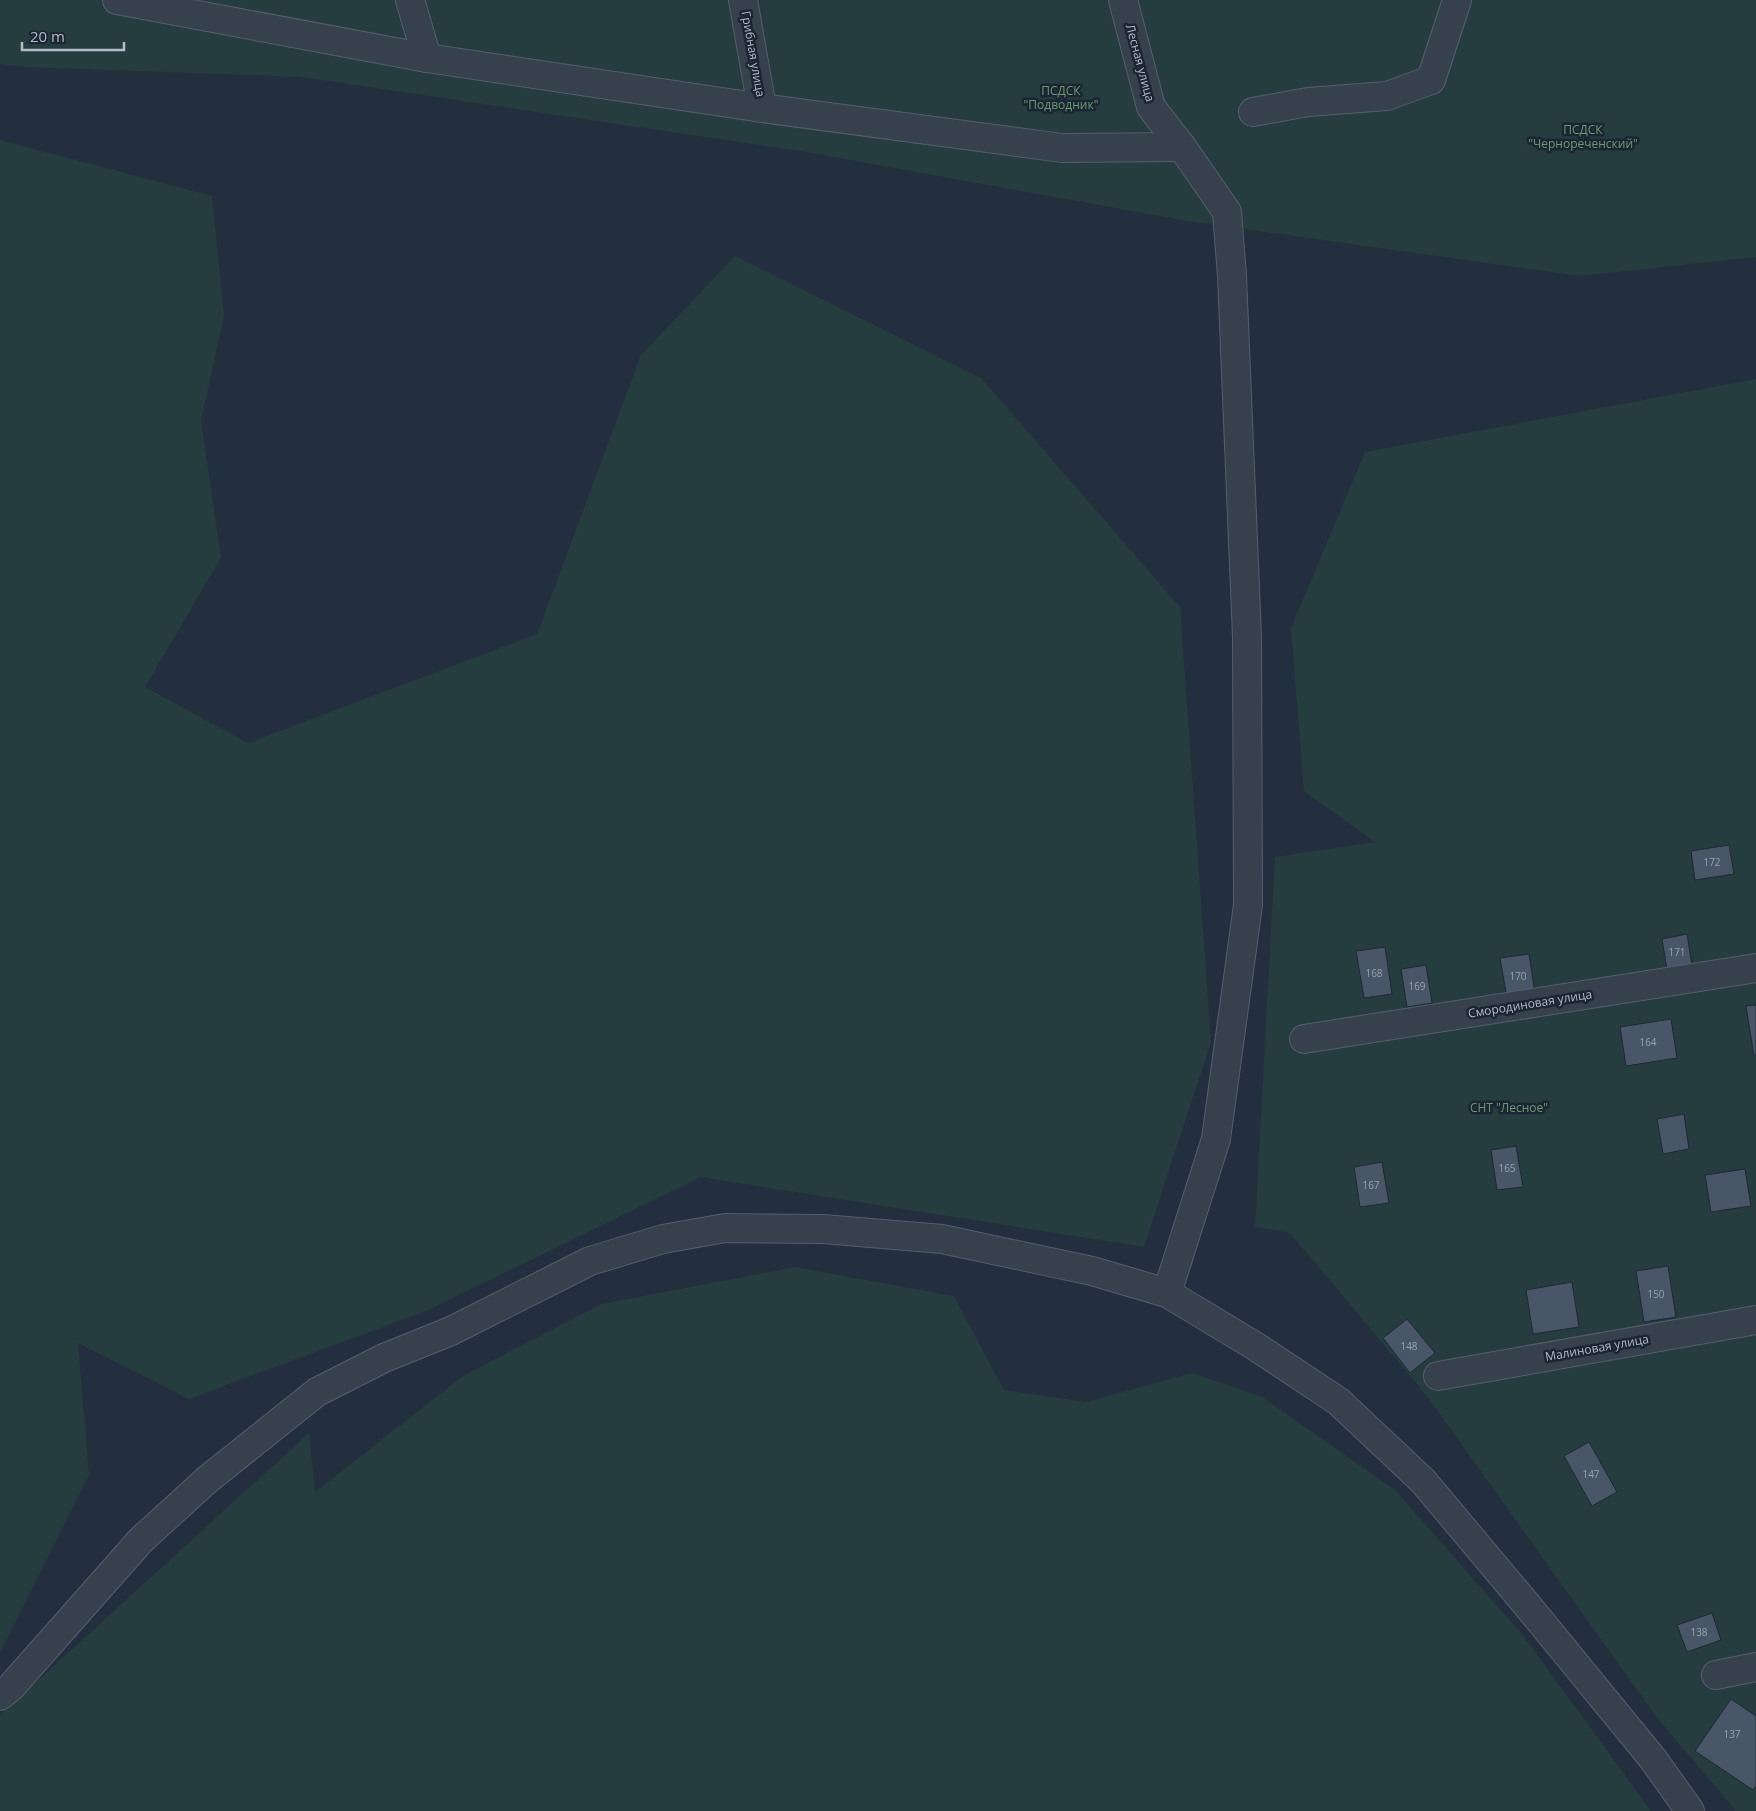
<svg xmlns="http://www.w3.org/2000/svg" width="1756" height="1811" font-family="'Open Sans',sans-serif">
  <rect width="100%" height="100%" fill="#232f3e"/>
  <g fill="#253d3f">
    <polygon points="0,0 1756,0 1756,257 1580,276 1187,221 806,152 302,77 25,67 0,64"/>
    <polygon points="0,140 212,196 224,315 201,421 221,558 145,687 248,743 537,634 641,355 735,256 981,378 1180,607 1211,1042 1144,1247 701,1177 426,1311 189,1399 78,1343 89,1475 0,1653"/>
    <polygon points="1756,379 1756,1811 1736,1811 1655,1715 1427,1396 1290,1233 1255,1227 1275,857 1375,842 1304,791 1291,628 1365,452"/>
    <polygon points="795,1267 954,1296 1004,1390 1086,1402 1192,1373 1262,1397 1395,1490 1522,1634 1651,1811 0,1811 0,1715 309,1433 315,1492 463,1376 601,1304"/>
  </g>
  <g fill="#495667" stroke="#1e2835">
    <polygon points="1729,845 1734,874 1695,880 1691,851"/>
    <polygon points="1687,934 1692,966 1667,970 1662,939"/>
    <polygon points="1385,947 1392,994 1364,998 1356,951"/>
    <polygon points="1529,954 1535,994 1507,998 1500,958"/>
    <polygon points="1426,965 1432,1003 1407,1007 1401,969"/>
    <polygon points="1756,1005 1756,1055 1754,1056 1746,1006"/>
    <polygon points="1671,1019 1677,1058 1626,1066 1620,1027"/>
    <polygon points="1684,1114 1689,1149 1663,1154 1657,1119"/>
    <polygon points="1516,1146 1523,1187 1497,1190 1491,1150"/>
    <polygon points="1382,1162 1389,1203 1360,1207 1354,1167"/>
    <polygon points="1745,1169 1751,1206 1711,1212 1705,1175"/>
    <polygon points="1668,1266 1676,1317 1644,1322 1636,1271"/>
    <polygon points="1572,1282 1579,1327 1533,1334 1526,1290"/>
    <polygon points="1407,1319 1435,1353 1410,1373 1383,1338"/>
    <polygon points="1589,1442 1617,1492 1592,1506 1564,1456"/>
    <polygon points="1712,1613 1721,1640 1687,1652 1677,1625"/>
    <polygon points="1731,1699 1756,1716 1756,1786 1753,1790 1695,1751"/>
  </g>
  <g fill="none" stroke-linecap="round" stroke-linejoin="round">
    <g stroke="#555f6c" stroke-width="30">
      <g id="minor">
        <polyline points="117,0 427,58 762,108 1062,148 1182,147"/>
        <polyline points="410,0 427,58"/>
        <polyline points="743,0 762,108"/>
        <polyline points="1123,0 1151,107 1182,147 1227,212 1232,276 1247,637 1248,905 1216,1139 1167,1293"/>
        <polyline points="1253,112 1308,102 1387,96 1431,80 1457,0"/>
        <polyline points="1304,1039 1756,968"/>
        <polyline points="1438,1376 1756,1320"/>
        <polyline points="1716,1675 1756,1667"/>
        <polyline points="0,1696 11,1687 141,1540 208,1479 317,1392 384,1358 451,1331 590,1261 663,1239 725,1228 823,1229 942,1239 1092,1271 1167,1293 1255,1346 1338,1401 1423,1481 1527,1605 1653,1759 1690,1811"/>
      </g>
    </g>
    <use href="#minor" stroke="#37414e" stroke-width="28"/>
  </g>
  <g text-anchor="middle" stroke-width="5" stroke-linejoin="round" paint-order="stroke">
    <g font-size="10" fill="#98a2b0">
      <text x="1712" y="866">172</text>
      <text x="1677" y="956">171</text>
      <text x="1374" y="977">168</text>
      <text x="1518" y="980">170</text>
      <text x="1417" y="990">169</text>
      <text x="1648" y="1046">164</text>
      <text x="1507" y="1172">165</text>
      <text x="1371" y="1189">167</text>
      <text x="1656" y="1298">150</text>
      <text x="1409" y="1350">148</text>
      <text x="1591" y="1478">147</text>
      <text x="1699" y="1636">138</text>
      <text x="1732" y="1738">137</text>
    </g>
    <g font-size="12" fill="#b3bcc9" stroke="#1c2633">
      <text transform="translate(753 54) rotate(80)" y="4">Грибная улица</text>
      <text transform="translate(1140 63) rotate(75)" y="4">Лесная улица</text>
      <text transform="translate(1530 1004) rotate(-9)" y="4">Смородиновая улица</text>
      <text transform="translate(1597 1348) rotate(-10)" y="4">Малиновая улица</text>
    </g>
    <g font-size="12" fill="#6a9a73" stroke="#1c2633">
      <text x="1061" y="95">ПСДСК<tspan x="1061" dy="14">"Подводник"</tspan></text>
      <text x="1583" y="134">ПСДСК<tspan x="1583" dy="14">"Чернореченский"</tspan></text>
      <text x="1509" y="1112">СНТ "Лесное"</text>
    </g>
  </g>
  <path d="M22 42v8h102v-8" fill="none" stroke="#b3bcc9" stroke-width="2.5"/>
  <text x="30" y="42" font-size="15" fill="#b3bcc9" stroke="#1c2633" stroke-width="4" paint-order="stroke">20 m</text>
</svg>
